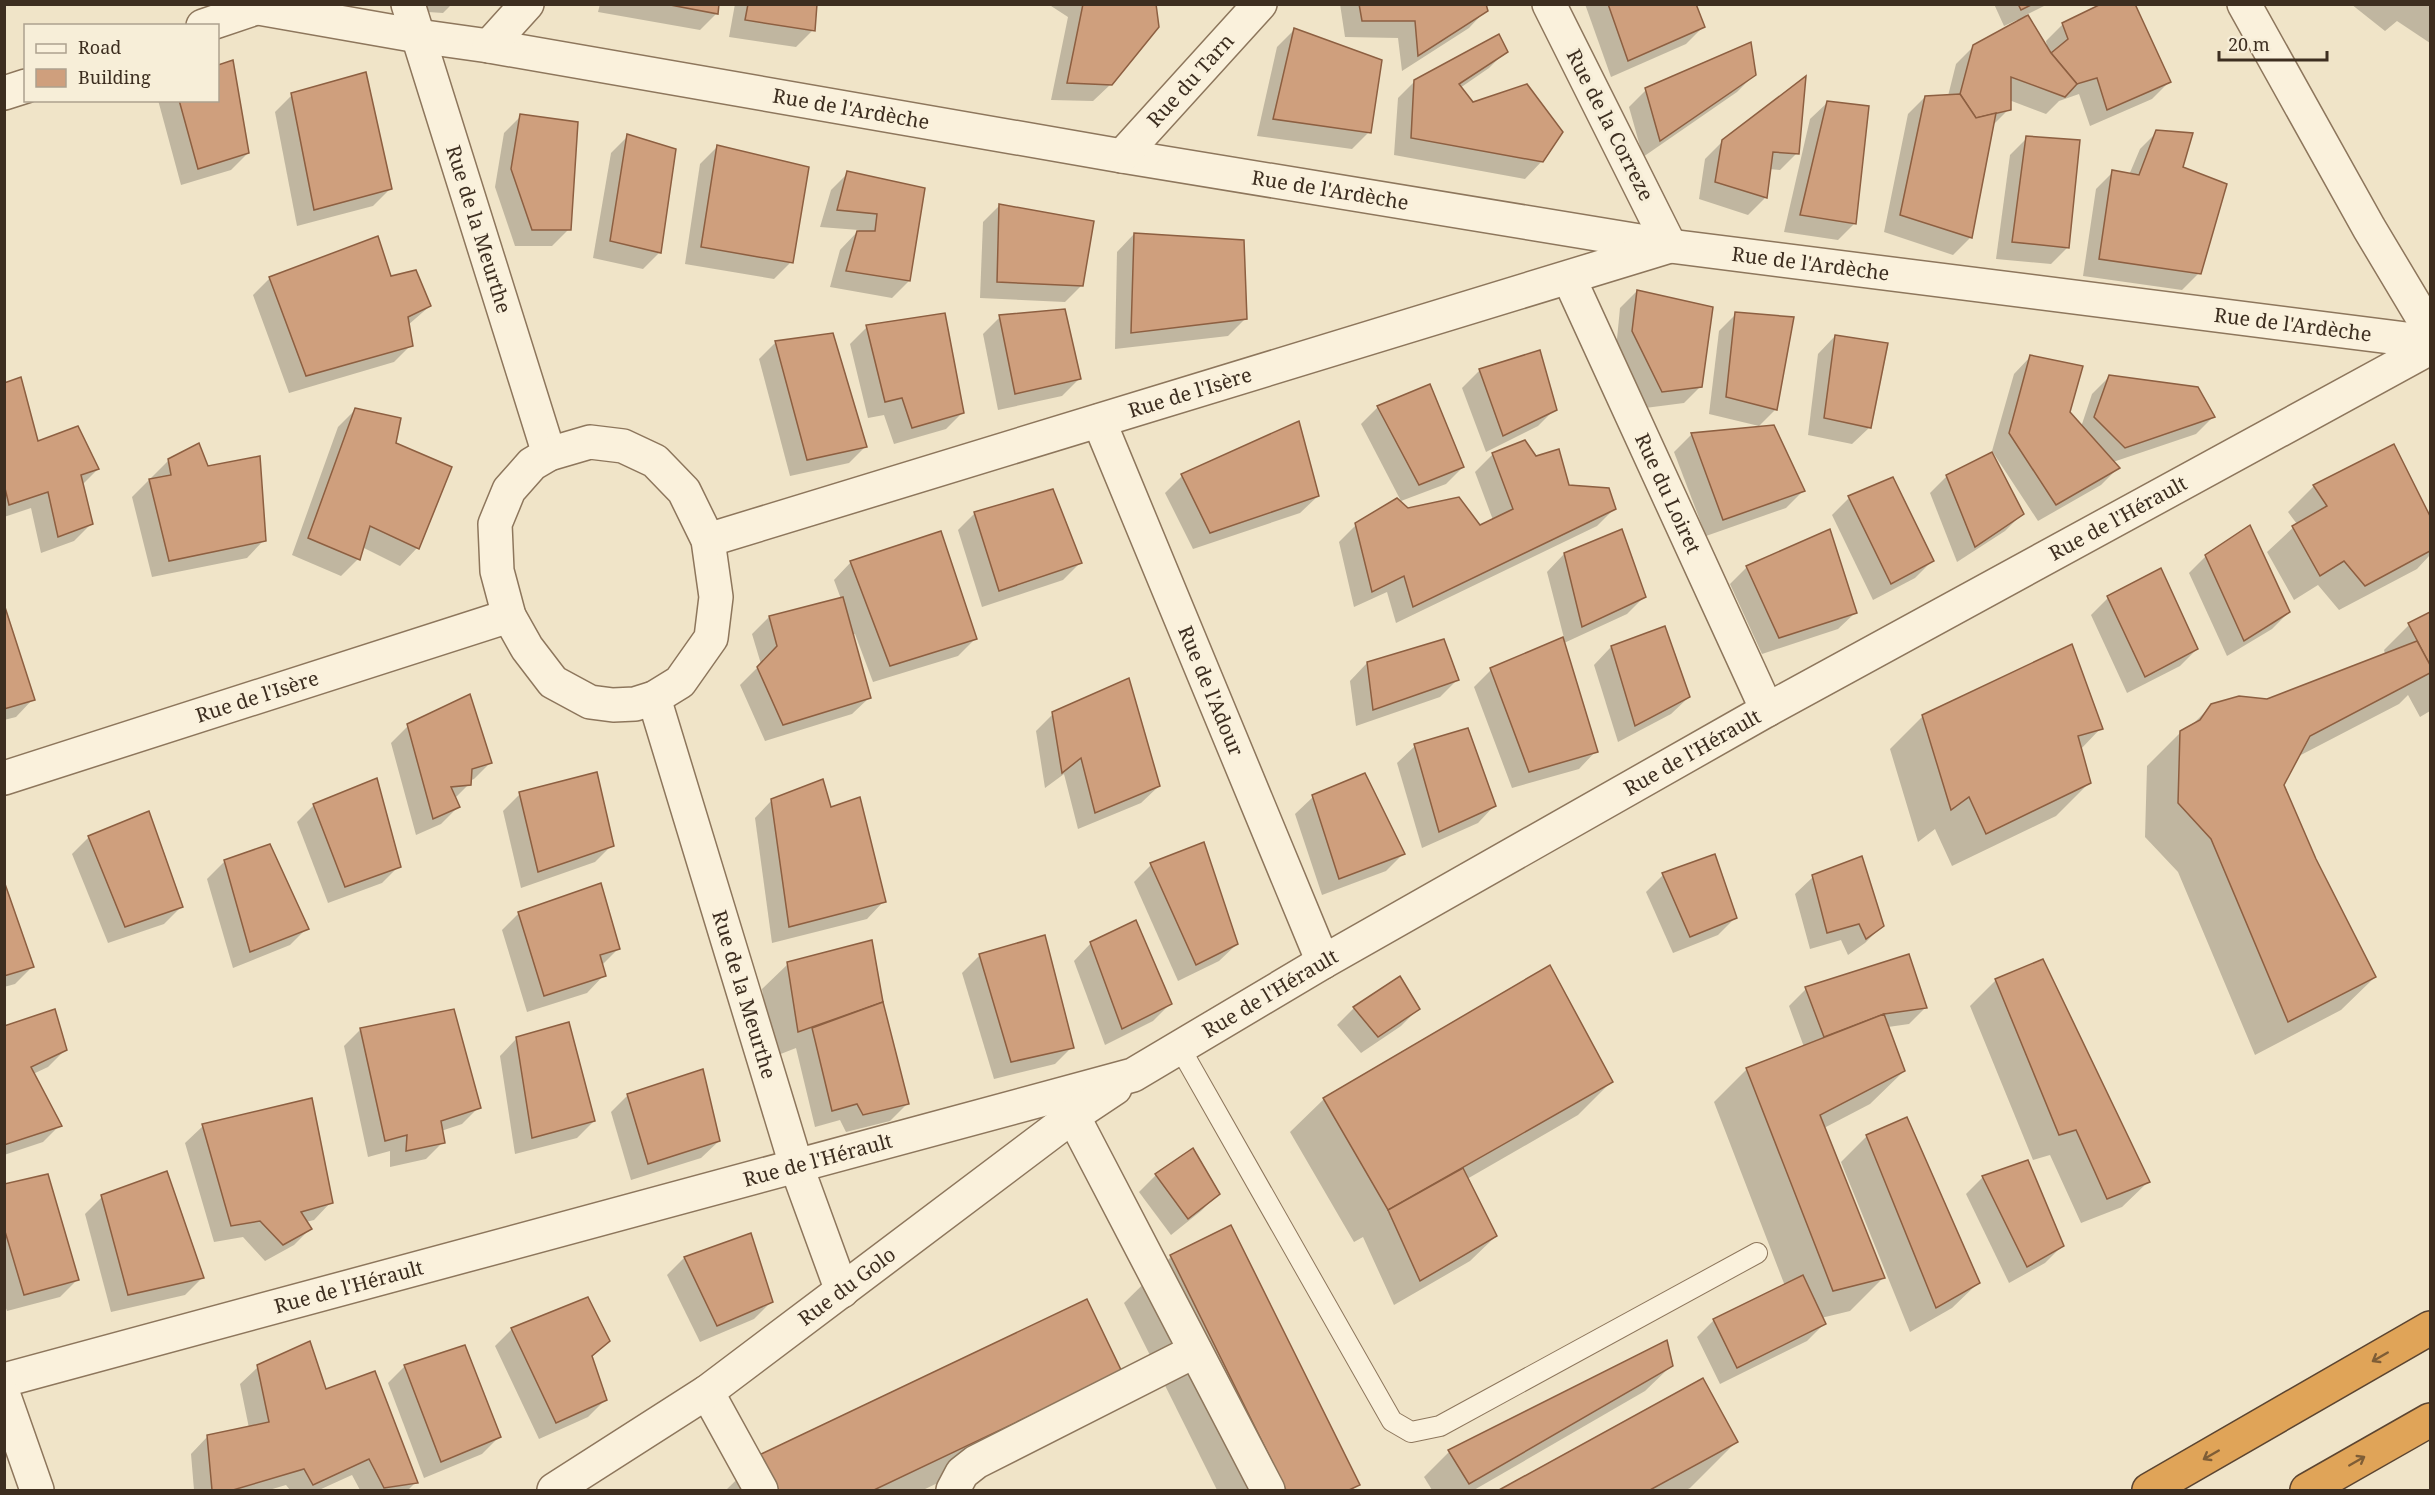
<svg xmlns="http://www.w3.org/2000/svg" width="2435" height="1495" font-family="'Noto Serif',serif">
  <rect width="100%" height="100%" fill="#f0e4c8"/>
  <g fill="#0003">
    <polygon points="397,4 452,4 443,13 399,10"/>
    <polygon points="600,4 718,4 717,13 700,30 598,12"/>
    <polygon points="735,4 816,4 813,30 796,47 729,37"/>
    <polygon points="1154,4 1111,84 1093,101 1051,100 1068,17 1048,4"/>
    <polygon points="1340,4 1484,4 1486,10 1469,28 1402,71 1398,38 1345,37"/>
    <polygon points="1585,4 1694,4 1703,27 1686,44 1611,77"/>
    <polygon points="1994,4 2048,4 2026,15 2048,51 2046,41 2063,24 2169,82 2152,99 2090,126 2079,94 2059,101 2046,114 2009,100 2009,109 1992,126 1970,238 1953,255 1884,232 1908,114 1925,97 1948,96 1956,64 1974,46 2018,22 2017,20 2004,26"/>
    <polygon points="2351,4 2430,4 2430,43 2397,21 2385,31"/>
    <polygon points="1294,30 1369,132 1352,149 1257,136 1277,47"/>
    <polygon points="1506,51 1489,68 1460,88 1473,104 1542,161 1525,179 1394,155 1398,98 1415,81"/>
    <polygon points="232,62 248,153 231,170 181,185 158,100 218,100 218,66"/>
    <polygon points="1754,75 1737,92 1643,157 1629,107 1646,90"/>
    <polygon points="292,95 390,189 373,206 297,226 275,112"/>
    <polygon points="1828,102 1855,223 1838,240 1784,232 1810,119"/>
    <polygon points="521,116 569,229 552,246 515,246 495,187 504,133"/>
    <polygon points="2157,132 2181,168 2199,273 2182,290 2083,276 2096,189 2113,172 2129,175 2140,149"/>
    <polygon points="628,136 660,252 643,269 593,258 611,153"/>
    <polygon points="2027,138 2068,247 2051,264 1996,259 2010,155"/>
    <polygon points="1723,141 1797,153 1780,170 1769,169 1765,198 1748,215 1699,199 1705,159"/>
    <polygon points="717,147 791,262 774,279 685,264 700,164"/>
    <polygon points="848,173 923,189 909,281 892,298 830,287 840,250 859,230 820,227 831,190"/>
    <polygon points="1000,205 1082,285 1065,302 980,298 983,222"/>
    <polygon points="1134,234 1245,319 1228,336 1115,349 1117,252"/>
    <polygon points="270,278 430,306 408,325 411,345 394,362 289,393 253,295"/>
    <polygon points="1637,291 1701,386 1684,403 1645,408 1616,349 1620,308"/>
    <polygon points="1736,314 1776,409 1759,426 1709,414 1719,331"/>
    <polygon points="1000,317 1079,379 1062,396 998,410 983,334"/>
    <polygon points="867,327 963,412 946,429 894,444 884,415 868,418 850,344"/>
    <polygon points="1835,336 1870,427 1852,444 1808,435 1818,354"/>
    <polygon points="776,342 866,446 849,463 790,476 759,359"/>
    <polygon points="1539,352 1555,409 1538,426 1486,452 1462,388 1479,371"/>
    <polygon points="2031,356 2068,413 2081,427 2092,394 2109,377 2213,417 2196,434 2113,462 2118,468 2101,485 2038,521 1992,451 2014,374"/>
    <polygon points="4,384 37,443 98,469 82,485 92,523 74,541 41,553 31,508 4,517"/>
    <polygon points="1378,407 1463,467 1446,484 1401,501 1361,424"/>
    <polygon points="355,410 394,444 450,468 417,548 400,566 362,547 358,559 341,576 292,555 338,427"/>
    <polygon points="1773,427 1803,491 1786,508 1706,536 1674,452 1691,435"/>
    <polygon points="2394,446 2430,519 2430,555 2417,569 2339,610 2318,585 2294,600 2267,552 2297,524 2288,512 2314,486"/>
    <polygon points="1493,454 1535,458 1568,487 1614,509 1597,526 1396,623 1387,592 1354,607 1339,542 1356,525 1408,510 1479,527 1493,520 1475,472"/>
    <polygon points="169,460 207,468 264,540 247,558 152,577 132,497"/>
    <polygon points="1182,476 1318,496 1300,513 1193,549 1165,493"/>
    <polygon points="1947,476 2022,514 2005,531 1957,562 1930,493"/>
    <polygon points="1849,498 1932,561 1915,578 1873,600 1832,515"/>
    <polygon points="975,513 1080,563 1063,580 982,607 958,530"/>
    <polygon points="1564,554 1644,597 1627,614 1564,643 1596,751 1579,769 1512,788 1474,687 1491,670 1564,638 1547,572"/>
    <polygon points="2206,556 2289,612 2272,629 2227,656 2189,573"/>
    <polygon points="851,562 975,639 958,656 873,682 855,634 852,635 870,697 852,714 765,741 740,685 761,664 752,634 769,617 841,599 834,580"/>
    <polygon points="1747,567 1856,612 1838,629 1762,654 1730,584"/>
    <polygon points="2108,598 2197,649 2180,666 2127,693 2091,615"/>
    <polygon points="4,609 33,699 16,717 4,720"/>
    <polygon points="2430,613 2430,711 2420,717 2408,695 2399,704 2297,757 2282,785 2315,860 2375,977 2341,1010 2255,1055 2178,872 2145,837 2147,766 2181,732 2191,726 2212,705 2267,701 2385,654 2384,650 2409,625"/>
    <polygon points="1664,628 1689,697 1671,714 1618,742 1594,665 1611,647"/>
    <polygon points="1367,663 1457,680 1440,697 1356,726 1350,681"/>
    <polygon points="1053,714 1159,786 1141,803 1078,829 1064,774 1045,788 1036,731"/>
    <polygon points="1923,716 2101,728 2080,750 2089,783 2056,816 1952,866 1935,829 1918,842 1890,749"/>
    <polygon points="408,726 491,762 474,779 469,781 469,784 454,799 458,807 441,824 416,835 391,743"/>
    <polygon points="1415,746 1495,805 1478,823 1422,848 1397,763"/>
    <polygon points="520,794 612,845 595,862 521,888 503,811"/>
    <polygon points="1313,797 1403,854 1386,871 1322,895 1295,814"/>
    <polygon points="772,800 830,809 884,901 867,919 772,943 755,818"/>
    <polygon points="314,805 399,866 382,883 328,903 297,822"/>
    <polygon points="89,837 181,907 164,924 108,943 72,854"/>
    <polygon points="270,846 307,928 290,945 233,968 207,879 224,862"/>
    <polygon points="1151,865 1237,944 1219,961 1178,981 1134,882"/>
    <polygon points="1663,875 1735,918 1718,935 1673,953 1646,892"/>
    <polygon points="1813,877 1882,926 1865,943 1848,955 1841,940 1810,949 1795,894"/>
    <polygon points="4,886 32,967 15,984 4,987"/>
    <polygon points="519,913 619,948 602,965 604,975 587,993 527,1012 502,930"/>
    <polygon points="1044,937 1072,1047 1055,1064 994,1079 962,973 979,956"/>
    <polygon points="1091,943 1170,1004 1153,1021 1105,1045 1074,961"/>
    <polygon points="788,964 882,1002 907,1104 890,1121 846,1132 840,1120 815,1127 796,1048 773,1057 762,989"/>
    <polygon points="1400,979 1418,1009 1401,1026 1361,1053 1337,1025 1354,1008"/>
    <polygon points="1996,980 2148,1182 2122,1207 2081,1223 2050,1155 2033,1160 1970,1006"/>
    <polygon points="1806,989 1926,1007 1909,1024 1888,1027 1904,1071 1870,1104 1824,1128 1884,1277 1850,1311 1821,1318 1824,1324 1807,1341 1720,1384 1697,1337 1714,1320 1785,1286 1714,1102 1747,1069 1804,1047 1789,1006"/>
    <polygon points="4,1028 65,1050 48,1067 33,1074 60,1125 43,1142 4,1155"/>
    <polygon points="361,1029 479,1107 462,1124 441,1131 443,1142 426,1159 390,1167 390,1151 368,1157 344,1046"/>
    <polygon points="517,1038 594,1121 577,1138 515,1154 500,1056"/>
    <polygon points="1611,1082 1578,1115 1467,1179 1496,1236 1470,1261 1394,1305 1363,1237 1354,1242 1290,1132 1324,1099"/>
    <polygon points="628,1095 719,1141 701,1158 631,1180 611,1112"/>
    <polygon points="203,1126 331,1202 314,1220 306,1222 311,1228 294,1245 265,1261 243,1237 214,1242 185,1143"/>
    <polygon points="1867,1136 1978,1283 1952,1308 1910,1332 1841,1162"/>
    <polygon points="2027,1162 2062,1246 2045,1263 2009,1283 1966,1194 1983,1177"/>
    <polygon points="1156,1175 1218,1194 1201,1211 1171,1235 1139,1192"/>
    <polygon points="4,1185 77,1280 60,1297 7,1311 4,1303"/>
    <polygon points="102,1197 202,1278 185,1295 111,1312 85,1214"/>
    <polygon points="1230,1227 1358,1485 1352,1490 1217,1490 1124,1303 1171,1257"/>
    <polygon points="750,1235 771,1302 754,1319 700,1342 667,1275 684,1258"/>
    <polygon points="1087,1301 1073,1419 923,1490 726,1490 760,1457"/>
    <polygon points="512,1329 608,1341 591,1358 605,1400 588,1417 539,1439 495,1346"/>
    <polygon points="405,1366 499,1437 482,1454 424,1478 388,1383"/>
    <polygon points="1671,1366 1645,1391 1474,1490 1432,1490 1424,1477 1449,1452"/>
    <polygon points="258,1367 325,1390 416,1482 408,1490 360,1490 352,1475 319,1490 290,1490 286,1485 269,1490 194,1490 191,1454 208,1436 249,1428 240,1384"/>
    <polygon points="1702,1380 1736,1442 1690,1488 1686,1490 1502,1490"/>
  </g>
  <g fill="#cf9f7d" stroke="#8d5f41" stroke-width="1.5">
    <polygon points="665,4 719,4 718,14"/>
    <polygon points="748,4 817,4 815,31 745,20"/>
    <polygon points="1083,4 1156,4 1159,27 1112,85 1067,83"/>
    <polygon points="1359,4 1486,4 1488,11 1418,56 1415,21 1362,21"/>
    <polygon points="1608,4 1696,4 1705,27 1628,61"/>
    <polygon points="2018,4 2033,4 2021,10"/>
    <polygon points="2101,4 2135,4 2171,82 2107,110 2097,78 2077,84 2051,53 2068,39 2062,23"/>
    <polygon points="2028,15 2051,53 2077,84 2065,97 2011,77 2011,110 1976,118 1960,94 1973,45"/>
    <polygon points="1294,28 1382,60 1371,133 1273,119"/>
    <polygon points="1499,34 1508,52 1459,84 1473,102 1527,84 1563,132 1543,162 1411,138 1414,80"/>
    <polygon points="1751,42 1756,75 1660,141 1645,88"/>
    <polygon points="233,60 249,153 198,169 179,100 218,100 218,65"/>
    <polygon points="366,72 392,189 314,210 291,93"/>
    <polygon points="1806,76 1799,154 1773,152 1767,198 1715,182 1722,140"/>
    <polygon points="1960,94 1976,118 1996,113 1972,238 1900,215 1925,96"/>
    <polygon points="1827,101 1869,106 1856,224 1800,215"/>
    <polygon points="520,114 578,122 571,230 532,230 511,169"/>
    <polygon points="2156,130 2193,133 2183,167 2227,184 2201,274 2099,259 2112,170 2139,175"/>
    <polygon points="627,134 676,149 661,253 610,241"/>
    <polygon points="2026,136 2080,140 2069,248 2012,242"/>
    <polygon points="717,145 809,167 793,263 701,247"/>
    <polygon points="847,171 925,188 910,281 846,271 857,231 875,231 877,214 837,210"/>
    <polygon points="999,204 1094,221 1083,286 997,282"/>
    <polygon points="1134,233 1244,240 1247,319 1131,333"/>
    <polygon points="378,236 391,276 416,270 431,306 408,317 413,346 306,376 269,277"/>
    <polygon points="1637,290 1713,307 1702,387 1662,392 1632,331"/>
    <polygon points="1065,309 1081,379 1015,394 999,315"/>
    <polygon points="1735,312 1794,317 1777,410 1726,397"/>
    <polygon points="945,313 964,413 912,428 902,398 885,402 866,325"/>
    <polygon points="833,333 867,447 807,460 775,341"/>
    <polygon points="1835,335 1888,343 1871,428 1824,418"/>
    <polygon points="1540,350 1557,410 1503,436 1479,369"/>
    <polygon points="2030,355 2083,366 2070,412 2120,468 2056,505 2009,433"/>
    <polygon points="2109,375 2198,387 2215,417 2125,448 2094,417"/>
    <polygon points="21,377 38,441 78,426 99,469 81,475 93,524 58,537 48,492 9,505 4,484 4,383"/>
    <polygon points="1430,384 1464,467 1419,485 1377,406"/>
    <polygon points="355,408 401,418 396,443 452,467 419,549 370,526 360,560 308,538"/>
    <polygon points="1299,421 1319,496 1210,533 1181,474"/>
    <polygon points="1774,425 1805,491 1723,520 1691,433"/>
    <polygon points="1525,440 1536,456 1559,449 1569,485 1609,488 1616,509 1413,607 1404,576 1372,592 1355,523 1397,498 1408,508 1459,497 1480,525 1513,509 1492,453"/>
    <polygon points="199,443 208,466 260,456 266,541 169,561 149,479 171,475 168,459"/>
    <polygon points="2394,444 2430,516 2430,551 2365,586 2344,561 2320,576 2292,526 2327,506 2313,485"/>
    <polygon points="1992,452 2024,514 1975,547 1946,475"/>
    <polygon points="1893,477 1934,561 1891,584 1848,496"/>
    <polygon points="1053,489 1082,563 999,591 974,512"/>
    <polygon points="2250,525 2290,612 2244,641 2205,555"/>
    <polygon points="1622,529 1646,597 1582,627 1564,553"/>
    <polygon points="1830,529 1857,613 1779,638 1746,566"/>
    <polygon points="941,531 977,639 890,666 850,561"/>
    <polygon points="2161,568 2198,649 2145,677 2107,596"/>
    <polygon points="843,597 871,698 783,725 757,667 777,646 769,616"/>
    <polygon points="4,604 35,700 4,709"/>
    <polygon points="2430,612 2430,665 2408,623"/>
    <polygon points="1665,626 1690,697 1635,726 1611,646"/>
    <polygon points="1563,637 1598,752 1529,772 1490,668"/>
    <polygon points="1444,639 1459,680 1373,710 1367,662"/>
    <polygon points="2417,641 2430,665 2430,673 2310,736 2284,785 2316,859 2376,977 2288,1022 2211,839 2178,803 2180,731 2200,720 2211,704 2239,696 2267,699"/>
    <polygon points="2072,644 2103,729 2078,736 2091,783 1986,834 1969,797 1951,810 1922,715"/>
    <polygon points="1129,678 1160,786 1095,813 1081,758 1062,773 1052,712"/>
    <polygon points="470,694 492,763 472,769 471,785 451,787 460,807 433,819 407,724"/>
    <polygon points="1468,728 1496,806 1439,832 1414,744"/>
    <polygon points="597,772 614,846 538,872 519,792"/>
    <polygon points="1365,773 1405,854 1339,879 1312,795"/>
    <polygon points="377,778 401,867 345,887 313,804"/>
    <polygon points="823,779 831,807 860,797 886,902 789,927 771,799"/>
    <polygon points="149,811 183,907 125,927 88,836"/>
    <polygon points="1204,842 1238,944 1196,965 1150,863"/>
    <polygon points="270,844 309,929 250,952 224,860"/>
    <polygon points="1715,854 1737,918 1690,937 1662,873"/>
    <polygon points="1862,856 1884,926 1866,939 1859,924 1827,933 1812,875"/>
    <polygon points="4,881 34,967 4,976"/>
    <polygon points="601,883 620,949 600,955 606,976 544,996 518,912"/>
    <polygon points="1136,920 1172,1004 1122,1029 1090,942"/>
    <polygon points="1045,935 1074,1048 1011,1062 979,954"/>
    <polygon points="872,940 883,1002 798,1032 787,962"/>
    <polygon points="1909,954 1927,1008 1884,1014 1824,1037 1805,987"/>
    <polygon points="2043,959 2150,1182 2107,1199 2076,1130 2059,1135 1995,979"/>
    <polygon points="1550,965 1613,1082 1388,1210 1323,1098"/>
    <polygon points="1400,976 1420,1009 1378,1037 1353,1007"/>
    <polygon points="883,1002 909,1104 863,1115 857,1104 832,1111 812,1028"/>
    <polygon points="55,1009 67,1050 31,1067 62,1126 4,1145 4,1026"/>
    <polygon points="454,1009 481,1108 441,1121 445,1143 406,1151 407,1135 385,1141 360,1028"/>
    <polygon points="1884,1014 1905,1071 1820,1115 1885,1278 1833,1291 1746,1068"/>
    <polygon points="569,1022 595,1121 532,1138 516,1037"/>
    <polygon points="703,1069 720,1141 648,1164 627,1094"/>
    <polygon points="312,1098 333,1203 301,1212 312,1229 283,1245 260,1221 231,1226 202,1124"/>
    <polygon points="1907,1117 1980,1283 1936,1308 1866,1135"/>
    <polygon points="1193,1148 1220,1194 1188,1219 1155,1174"/>
    <polygon points="2028,1160 2064,1246 2027,1267 1982,1176"/>
    <polygon points="1463,1168 1497,1236 1420,1281 1388,1210"/>
    <polygon points="167,1171 204,1278 128,1295 101,1195"/>
    <polygon points="48,1174 79,1280 24,1295 4,1228 4,1184"/>
    <polygon points="1231,1225 1360,1485 1349,1490 1286,1490 1170,1255"/>
    <polygon points="751,1233 773,1302 717,1326 684,1257"/>
    <polygon points="1803,1275 1826,1324 1737,1368 1713,1319"/>
    <polygon points="588,1297 610,1341 592,1356 607,1400 556,1423 511,1328"/>
    <polygon points="1087,1299 1122,1372 874,1490 775,1490 759,1455"/>
    <polygon points="1667,1340 1673,1366 1469,1484 1448,1450"/>
    <polygon points="310,1341 326,1389 375,1371 418,1483 384,1488 369,1459 313,1485 304,1469 233,1490 212,1490 207,1435 269,1422 257,1365"/>
    <polygon points="465,1345 501,1437 441,1462 404,1365"/>
    <polygon points="1703,1378 1738,1442 1650,1490 1499,1490"/>
  </g>
  <g fill="none" stroke-linecap="round" stroke-linejoin="round">
    <g stroke="#8d765c" stroke-width="22">
      <polyline id="lane" points="1180,1048 1392,1421 1411,1432 1440,1426 1757,1253"/>
    </g>
    <g stroke="#8d765c" stroke-width="36">
      <g id="street">
        <path id="s1" d="M 236,4 L 418,36 L 489,46 L 1122,156 L 1670,246 L 2430,342"/>
        <path id="s2" d="M 408,4 L 549,454"/>
        <polyline points="2244,4 2369,228 2430,330"/>
        <polyline points="203,26 256,8"/>
        <polyline points="489,46 527,4"/>
        <polyline points="4,93 26,86"/>
        <path id="s3" d="M 1122,156 L 1260,4"/>
        <path id="s4" d="M 1569,278 L 1767,710"/>
        <path id="s5" d="M 1099,421 L 1323,962"/>
        <polygon points="590,442 623,446 655,461 684,491 708,540 716,597 711,638 680,682 654,698 635,704 613,705 590,702 553,682 527,648 509,616 497,571 495,524 509,490 532,464 549,454"/>
        <path id="s6" d="M 708,540 L 1670,246 L 1549,4"/>
        <path id="s7" d="M 654,698 L 796,1165 L 842,1291"/>
        <path id="s8" d="M 4,778 L 509,616"/>
        <polyline points="1073,1116 1268,1490"/>
        <path id="s9" d="M 4,1380 L 1133,1075 L 1323,962 L 1767,710 L 2430,348"/>
        <polyline points="707,1392 761,1490"/>
        <polyline points="4,1396 37,1490"/>
        <path id="s10" d="M 554,1490 L 707,1392 L 1073,1116 L 1115,1088"/>
        <polyline points="953,1490 962,1473 976,1462 1195,1351"/>
      </g>
    </g>
    <g stroke="#5b4430" stroke-width="36">
      <g id="highway">
        <polyline points="2149,1490 2430,1328"/>
        <polyline points="2307,1490 2430,1420"/>
      </g>
    </g>
    <use href="#lane" stroke="#faf1dc" stroke-width="20"/>
    <use href="#street" stroke="#faf1dc" stroke-width="33"/>
    <use href="#highway" stroke="#e0a458" stroke-width="33"/>
  </g>
  <defs><path id="oneway-shaft" d="M-6 0H5M1.5-3L5.5 0L1.5 3" fill="none" stroke-width="1.6" stroke-linecap="round" stroke-linejoin="round" transform="scale(1.5)"/></defs>
  <g stroke="#7e5d36">
    <use href="#oneway-shaft" transform="translate(2380 1357) rotate(150)"/>
    <use href="#oneway-shaft" transform="translate(2211 1455) rotate(150)"/>
    <use href="#oneway-shaft" transform="translate(2357 1461) rotate(-30)"/>
  </g>
  <g text-anchor="middle" stroke-width="6" stroke-linejoin="round" paint-order="stroke">
    <g font-size="20" fill="#3d2e20" stroke="#f7eed8">
      <text dy="7" stroke="none"><textPath href="#s3" startOffset="102">Rue du Tarn</textPath></text>
      <text dy="7" stroke="none"><textPath href="#s1" startOffset="624">Rue de l'Ardèche</textPath></text>
      <text transform="translate(1610 125) rotate(63)" y="7">Rue de la Correze</text>
      <text dy="7" stroke="none"><textPath href="#s1" startOffset="1110">Rue de l'Ardèche</textPath></text>
      <text dy="7" stroke="none"><textPath href="#s2" startOffset="236">Rue de la Meurthe</textPath></text>
      <text dy="7" stroke="none"><textPath href="#s1" startOffset="1596">Rue de l'Ardèche</textPath></text>
      <text dy="7" stroke="none"><textPath href="#s1" startOffset="2082">Rue de l'Ardèche</textPath></text>
      <text dy="7" stroke="none"><textPath href="#s6" startOffset="504">Rue de l'Isère</textPath></text>
      <text dy="7" stroke="none"><textPath href="#s4" startOffset="237">Rue du Loiret</textPath></text>
      <text dy="7" stroke="none"><textPath href="#s9" startOffset="2301">Rue de l'Hérault</textPath></text>
      <text dy="7" stroke="none"><textPath href="#s5" startOffset="292">Rue de l'Adour</textPath></text>
      <text dy="7" stroke="none"><textPath href="#s8" startOffset="266">Rue de l'Isère</textPath></text>
      <text dy="7" stroke="none"><textPath href="#s9" startOffset="1815">Rue de l'Hérault</textPath></text>
      <text dy="7" stroke="none"><textPath href="#s9" startOffset="1329">Rue de l'Hérault</textPath></text>
      <text dy="7" stroke="none"><textPath href="#s7" startOffset="310">Rue de la Meurthe</textPath></text>
      <text dy="7" stroke="none"><textPath href="#s9" startOffset="843">Rue de l'Hérault</textPath></text>
      <text dy="7" stroke="none"><textPath href="#s9" startOffset="357">Rue de l'Hérault</textPath></text>
      <text dy="7" stroke="none"><textPath href="#s10" startOffset="357">Rue du Golo</textPath></text>
    </g>
  </g>
  <rect width="2435" height="1495" fill="none" stroke="#3d2e20" stroke-width="12"/>
  <rect x="24" y="24" width="195" height="78" fill="#f7eed8" stroke="#ada18e" stroke-width="1.5"/>
  <rect x="36" y="44" width="30" height="9" fill="#faf1dc" stroke="#ada18e" stroke-width="1.5"/>
  <text x="78" y="54" font-size="18" fill="#3d2e20">Road</text>
  <rect x="36" y="69" width="30" height="18" fill="#cf9f7d" stroke="#ada18e" stroke-width="1.5"/>
  <text x="78" y="84" font-size="18" fill="#3d2e20">Building</text>
  <path d="M2219 51v9h108v-9" fill="none" stroke="#3d2e20" stroke-width="3"/>
  <text x="2228" y="51" font-size="18" fill="#3d2e20" stroke="#f7eed8" stroke-width="4.5" paint-order="stroke">20 m</text>
</svg>
